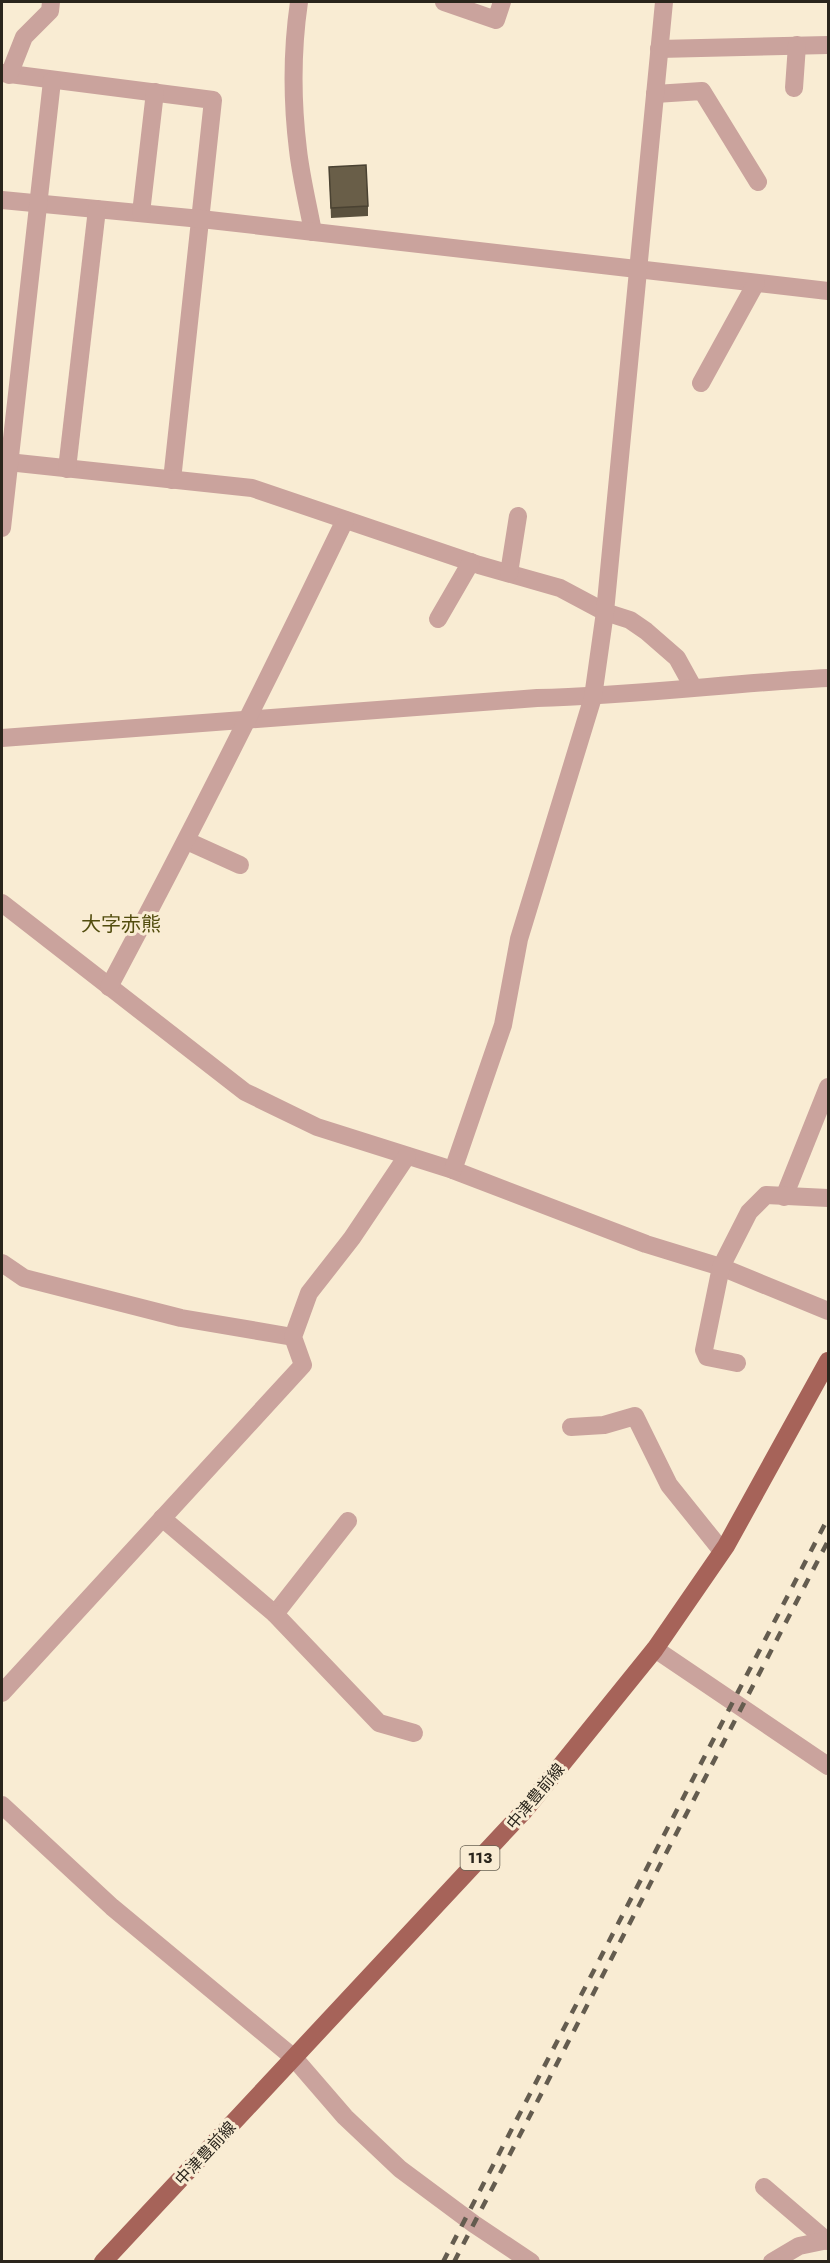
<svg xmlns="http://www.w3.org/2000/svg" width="830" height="2263" font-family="Jost,'Noto Sans JP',sans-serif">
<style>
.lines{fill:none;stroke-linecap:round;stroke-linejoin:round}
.minor{stroke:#caa39d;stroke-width:18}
.primary{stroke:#a66359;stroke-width:18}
.rail{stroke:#645c4f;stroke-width:4.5;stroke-dasharray:10 10;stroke-linecap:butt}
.wall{fill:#5a513e}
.building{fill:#695e48;stroke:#4a4232;stroke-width:1.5}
.labels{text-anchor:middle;stroke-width:6;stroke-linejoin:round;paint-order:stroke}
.shield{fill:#f9ecd3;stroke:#686153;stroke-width:1.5}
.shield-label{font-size:15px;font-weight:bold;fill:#2a251c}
.street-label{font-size:16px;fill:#2a251c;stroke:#f9ecd3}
.quarter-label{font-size:20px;fill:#524d0e;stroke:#f9ecd3}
</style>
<rect width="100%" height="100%" fill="#f9ecd3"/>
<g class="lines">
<!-- minor -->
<g class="minor">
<path d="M 299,2 C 292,50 292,101 298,150 C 301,177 308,205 313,232"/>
<path d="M 444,2 L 496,20 L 502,2"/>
<path d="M 659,49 L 828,45"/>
<path d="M 2,73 L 213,100 L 172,480"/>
<path d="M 9,75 L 24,37 L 50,11 L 51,2"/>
<path d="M 794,88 L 797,45"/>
<path d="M 655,94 L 702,91 L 758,182"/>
<path d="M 2,200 L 201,219 L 828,291"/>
<path d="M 141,213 L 155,92"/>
<path d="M 701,383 L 756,283"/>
<path d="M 8,462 L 252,488 L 479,565 L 560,588 L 605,612 L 630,620 L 646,631 L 677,658 L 693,687"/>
<path d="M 67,469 L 97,209"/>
<path d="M 2,528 L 52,81"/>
<path d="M 509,573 L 518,516"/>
<path d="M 438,619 L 471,562"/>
<path d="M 2,738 L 537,698 C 634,696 731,683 828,678"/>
<path d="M 187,841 L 240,865"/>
<path d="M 2,903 L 245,1092 L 317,1127 L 453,1170 L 646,1244 L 721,1267 L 828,1311"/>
<path d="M 109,987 C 191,833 269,678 345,520"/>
<path d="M 453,1170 L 503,1025 L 519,939 L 593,697 L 605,612 L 664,2"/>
<path d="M 784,1197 L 828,1087"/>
<path d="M 2,1263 L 24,1278 L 181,1318 L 293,1337"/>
<path d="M 737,1363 L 707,1357 L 704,1350 L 721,1267 L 749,1212 L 766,1195 L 828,1198"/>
<path d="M 571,1427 L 604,1425 L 635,1416 L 669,1485 L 722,1551"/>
<path d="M 162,1518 L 275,1614 L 348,1521"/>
<path d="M 275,1614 L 379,1723 L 414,1733"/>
<path d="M 655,1649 L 828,1766"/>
<path d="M 2,1693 L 303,1365 L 293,1337 L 309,1293 L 352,1238 L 407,1156"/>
<path d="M 2,1805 L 112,1907 L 294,2058 L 345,2117 L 400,2169 L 474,2224 L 531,2262"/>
<path d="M 764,2187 L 827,2241"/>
<path d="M 772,2262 L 799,2246 L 828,2240"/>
</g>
<!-- primary -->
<path class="primary" d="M 103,2262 L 524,1811 L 655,1649 L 726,1546 L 828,1361"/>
<!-- rail -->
<g class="rail">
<path d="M 443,2262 L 828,1518"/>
<path d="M 454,2262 L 828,1541"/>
</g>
</g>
<!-- wall -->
<path class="wall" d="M 329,167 L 368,206 L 368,216 L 331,218 Z"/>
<!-- building -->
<path class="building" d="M 366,165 L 368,206 L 331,208 L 329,167 Z"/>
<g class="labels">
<!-- shield labels -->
<rect class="shield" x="460.5" y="1846" width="39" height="24" rx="4.5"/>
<g class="shield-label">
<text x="480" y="1863">113</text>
</g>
<!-- street labels -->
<g class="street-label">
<text transform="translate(535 1796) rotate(-50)" y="6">中津豊前線</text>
<text transform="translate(205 2153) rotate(-47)" y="6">中津豊前線</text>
</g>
<!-- quarter labels -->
<g class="quarter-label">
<text x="121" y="931">大字赤熊</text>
</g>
</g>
<!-- border -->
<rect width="830" height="2263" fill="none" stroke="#2a251c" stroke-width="6"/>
</svg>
